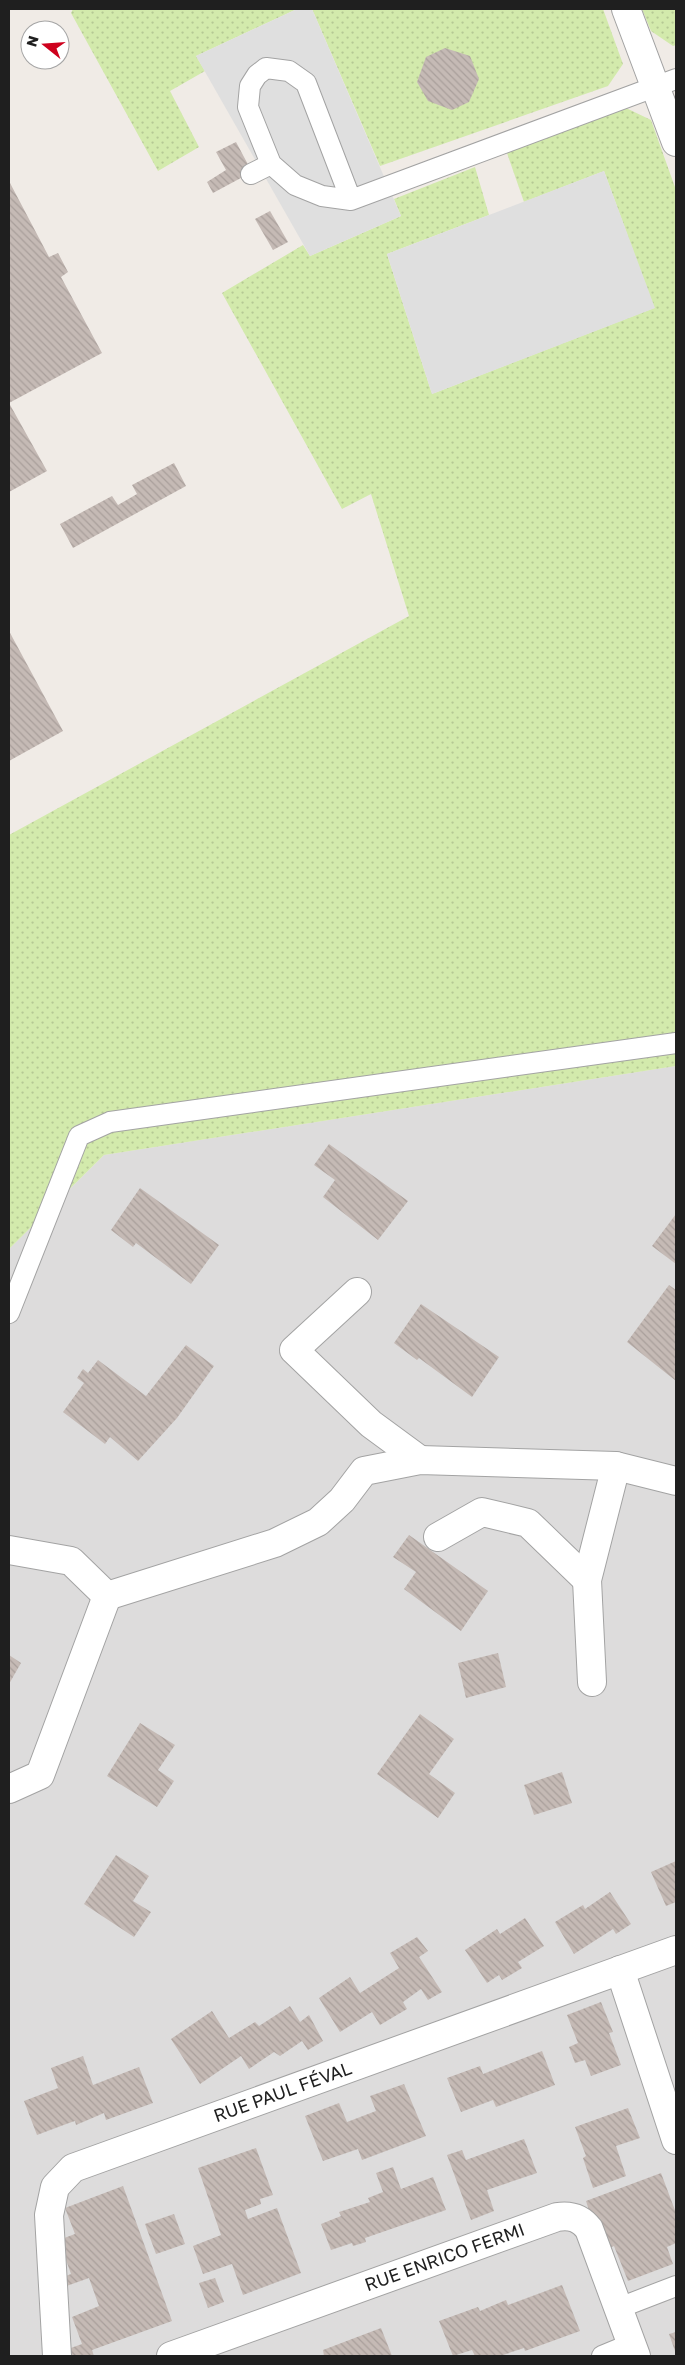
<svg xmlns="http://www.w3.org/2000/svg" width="685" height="2365" font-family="'Golos Text',sans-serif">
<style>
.residential{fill:#dddcdc}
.grass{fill:url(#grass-dots)}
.parking{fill:#dfdfdf}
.building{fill:url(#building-back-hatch)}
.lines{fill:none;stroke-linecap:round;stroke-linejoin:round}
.lane-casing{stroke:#a3a3a3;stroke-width:22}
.street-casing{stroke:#a3a3a3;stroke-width:30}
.lane{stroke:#fff;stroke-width:20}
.street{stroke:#fff;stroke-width:28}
.labels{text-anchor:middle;stroke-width:5;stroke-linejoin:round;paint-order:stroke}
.street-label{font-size:18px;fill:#1f1f1f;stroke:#fff}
</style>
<defs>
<pattern id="grass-dots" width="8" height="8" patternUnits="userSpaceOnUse" patternTransform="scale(1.25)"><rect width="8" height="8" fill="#d3eaac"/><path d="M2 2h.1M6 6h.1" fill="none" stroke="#b5c894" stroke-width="1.8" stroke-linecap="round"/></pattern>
<pattern id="building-back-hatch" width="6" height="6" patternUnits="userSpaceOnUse" patternTransform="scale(1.25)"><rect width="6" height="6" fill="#c5bab5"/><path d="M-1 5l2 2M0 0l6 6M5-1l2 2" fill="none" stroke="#a99f9b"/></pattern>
</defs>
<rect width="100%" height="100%" fill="#f0ebe6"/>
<!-- residential -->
<path class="residential" d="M 676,1066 L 676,2356 L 9,2356 L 9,1249 L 104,1155 Z"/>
<!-- grass -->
<g class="grass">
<path d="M 73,9 L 297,9 L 196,56 L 205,71 L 170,91 L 199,147 L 158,171 L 71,13 Z"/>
<path d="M 312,9 L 603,9 L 623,64 L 608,86 L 380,166 Z"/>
<path d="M 642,9 L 676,9 L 676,45 L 673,46 L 651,31 Z"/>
<path d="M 626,108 L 651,120 L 676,190 L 676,1066 L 104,1155 L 9,1249 L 9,835 L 409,616 L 371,494 L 342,509 L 222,293 L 303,245 L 310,256 L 401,216 L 394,199 L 475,167 L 489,215 L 387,254 L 432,394 L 654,308 L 604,171 L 524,202 L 507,153 Z"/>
</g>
<!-- parking -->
<g class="parking">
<path d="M 297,9 L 312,9 L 401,216 L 310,256 L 196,56 Z"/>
<path d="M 604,171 L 655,308 L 432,394 L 387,254 Z"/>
</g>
<!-- building -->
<g class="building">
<path d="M 445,48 L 470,56 L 479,79 L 469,102 L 452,110 L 428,101 L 417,82 L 426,57 Z"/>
<path d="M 236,142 L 252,172 L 213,193 L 207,182 L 226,170 L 216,152 Z"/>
<path d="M 10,183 L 49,257 L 58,253 L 68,272 L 61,277 L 102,353 L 9,403 L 47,471 L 9,492 L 9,184 Z"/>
<path d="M 270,211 L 288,242 L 273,250 L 255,219 Z"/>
<path d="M 174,463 L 186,486 L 73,548 L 60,524 L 112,496 L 118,505 L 137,494 L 132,485 Z"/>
<path d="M 9,631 L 63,731 L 9,761 Z"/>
<path d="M 329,1144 L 408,1201 L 378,1240 L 323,1197 L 335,1180 L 314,1165 Z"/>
<path d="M 140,1188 L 219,1245 L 191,1284 L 136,1243 L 133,1247 L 111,1230 Z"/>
<path d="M 676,1214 L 676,1264 L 652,1246 Z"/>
<path d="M 669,1285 L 676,1290 L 676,1381 L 627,1342 Z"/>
<path d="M 421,1304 L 499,1357 L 472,1397 L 419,1358 L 417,1360 L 394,1343 Z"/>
<path d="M 186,1345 L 214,1366 L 177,1418 L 138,1461 L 110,1437 L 105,1444 L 63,1412 L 84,1383 L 77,1378 L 83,1369 L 88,1373 L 98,1360 L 146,1396 Z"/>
<path d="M 409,1535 L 488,1591 L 461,1631 L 404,1589 L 416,1572 L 393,1557 Z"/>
<path d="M 498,1653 L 506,1687 L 466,1698 L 458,1663 Z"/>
<path d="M 9,1655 L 21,1663 L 9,1684 Z"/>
<path d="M 420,1714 L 454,1739 L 429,1774 L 455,1793 L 438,1818 L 377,1774 Z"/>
<path d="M 140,1723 L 175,1745 L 158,1770 L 174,1781 L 157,1807 L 107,1776 Z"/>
<path d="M 562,1772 L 572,1803 L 534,1815 L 524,1785 Z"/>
<path d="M 116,1855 L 149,1876 L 133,1901 L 151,1912 L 134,1937 L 84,1904 Z"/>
<path d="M 676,1861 L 676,1902 L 666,1906 L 651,1872 Z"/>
<path d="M 610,1892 L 631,1924 L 616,1934 L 613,1929 L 574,1954 L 555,1922 L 583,1905 L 585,1909 Z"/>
<path d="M 525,1918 L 544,1946 L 518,1962 L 522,1968 L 502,1980 L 499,1975 L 487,1983 L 465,1950 L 497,1929 L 500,1934 Z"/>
<path d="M 417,1937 L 428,1951 L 419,1957 L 442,1992 L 428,2000 L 421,1989 L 403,2002 L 407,2009 L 380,2025 L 372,2012 L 340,2032 L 319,1998 L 350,1977 L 360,1993 L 399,1968 L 390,1953 Z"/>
<path d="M 601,2002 L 613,2032 L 609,2033 L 621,2065 L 591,2076 L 585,2060 L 575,2063 L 569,2047 L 578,2043 L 567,2015 Z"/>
<path d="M 290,2006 L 300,2022 L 309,2015 L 323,2041 L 308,2050 L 302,2041 L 280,2056 L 274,2052 L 249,2069 L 241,2056 L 200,2084 L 171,2039 L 212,2011 L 229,2038 L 255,2022 L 259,2026 Z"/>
<path d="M 542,2051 L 555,2085 L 496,2107 L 493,2100 L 461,2112 L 447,2078 L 480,2066 L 483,2074 Z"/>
<path d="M 83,2056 L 93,2085 L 139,2067 L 153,2103 L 106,2120 L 104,2113 L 76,2125 L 75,2121 L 69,2123 L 37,2135 L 24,2101 L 58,2088 L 51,2068 Z"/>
<path d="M 404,2084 L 426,2136 L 362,2160 L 358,2149 L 323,2161 L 305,2116 L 339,2103 L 347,2122 L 376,2111 L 370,2096 Z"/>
<path d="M 628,2108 L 640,2138 L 616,2146 L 626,2176 L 593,2188 L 583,2158 L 586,2156 L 575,2127 Z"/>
<path d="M 524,2139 L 537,2173 L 487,2190 L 494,2211 L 471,2220 L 447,2155 L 462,2150 L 466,2160 Z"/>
<path d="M 256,2148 L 273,2195 L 260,2199 L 261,2204 L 245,2210 L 248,2219 L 277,2208 L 301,2273 L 243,2295 L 232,2264 L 203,2274 L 193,2246 L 221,2235 L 198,2168 Z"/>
<path d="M 393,2167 L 401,2189 L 433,2177 L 446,2210 L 365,2238 L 366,2242 L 353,2246 L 352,2243 L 331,2250 L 321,2224 L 341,2216 L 339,2212 L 370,2202 L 368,2198 L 383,2192 L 376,2173 Z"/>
<path d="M 661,2173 L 676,2213 L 676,2243 L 667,2247 L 673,2264 L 628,2281 L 614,2246 L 602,2251 L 586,2201 Z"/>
<path d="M 123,2186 L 172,2321 L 92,2350 L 94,2356 L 71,2356 L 68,2349 L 82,2344 L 72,2317 L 99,2306 L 89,2278 L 61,2288 L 58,2279 L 71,2274 L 59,2240 L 75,2234 L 65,2208 Z"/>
<path d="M 174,2214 L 185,2244 L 156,2254 L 145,2224 Z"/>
<path d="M 215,2278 L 224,2302 L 208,2308 L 199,2283 Z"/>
<path d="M 562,2285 L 580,2331 L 525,2351 L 524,2348 L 500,2356 L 475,2356 L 472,2350 L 453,2356 L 439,2321 L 478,2307 L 480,2311 L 506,2300 L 508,2305 Z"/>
<path d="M 381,2328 L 392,2356 L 324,2356 L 323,2350 Z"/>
<path d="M 676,2332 L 676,2354 L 669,2334 Z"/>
</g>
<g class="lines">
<!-- lane casing -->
<g class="lane-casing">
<g id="lane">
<path d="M 251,174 L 271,164"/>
<path d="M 351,200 L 306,83 L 289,71 L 266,68 L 257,75 L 250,86 L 248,107 L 271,164 L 295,185 L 322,196 L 351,200 L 676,79"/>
<path d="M 9,1313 L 79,1136 L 110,1122 L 676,1043"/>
<path d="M 619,2308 L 676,2286"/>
<path d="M 602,2356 L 631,2344"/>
</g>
</g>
<!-- street casing -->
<g class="street-casing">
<g id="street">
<path d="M 626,9 L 676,142"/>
<path d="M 357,1292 L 294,1350 L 371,1424 L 420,1460"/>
<path d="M 438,1537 L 482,1512 L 528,1523 L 587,1580"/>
<path d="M 9,1550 L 71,1561 L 107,1596"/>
<path d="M 107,1596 L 275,1543 L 318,1522 L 342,1500 L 364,1471 L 420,1460 L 616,1466 L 676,1481"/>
<path d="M 592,1682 L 587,1580 L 616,1466"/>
<path d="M 9,1789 L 40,1775 L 107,1596"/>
<path d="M 620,1970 L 676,2140"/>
<path id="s1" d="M 57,2356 L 49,2215 L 55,2187 L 73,2168 L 676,1950"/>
<path id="s2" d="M 171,2356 L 557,2217 C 570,2215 580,2217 589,2229 L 636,2356"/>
</g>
</g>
<!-- lane -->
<use href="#lane" class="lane"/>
<!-- street -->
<use href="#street" class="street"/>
</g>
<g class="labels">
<!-- street labels -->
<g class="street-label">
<text dy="6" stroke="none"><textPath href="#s1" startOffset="419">RUE PAUL FÉVAL</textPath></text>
<text dy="6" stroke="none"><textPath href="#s2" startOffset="291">RUE ENRICO FERMI</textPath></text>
</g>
</g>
<!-- border -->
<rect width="685" height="2365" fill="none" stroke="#1f1f1f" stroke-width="20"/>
<!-- north arrow -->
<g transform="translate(45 45) rotate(287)"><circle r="24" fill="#ffffff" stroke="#a5a5a5"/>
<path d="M0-4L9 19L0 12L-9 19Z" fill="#ce011d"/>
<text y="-8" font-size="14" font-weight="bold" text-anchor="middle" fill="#1f1f1f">N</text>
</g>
</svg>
